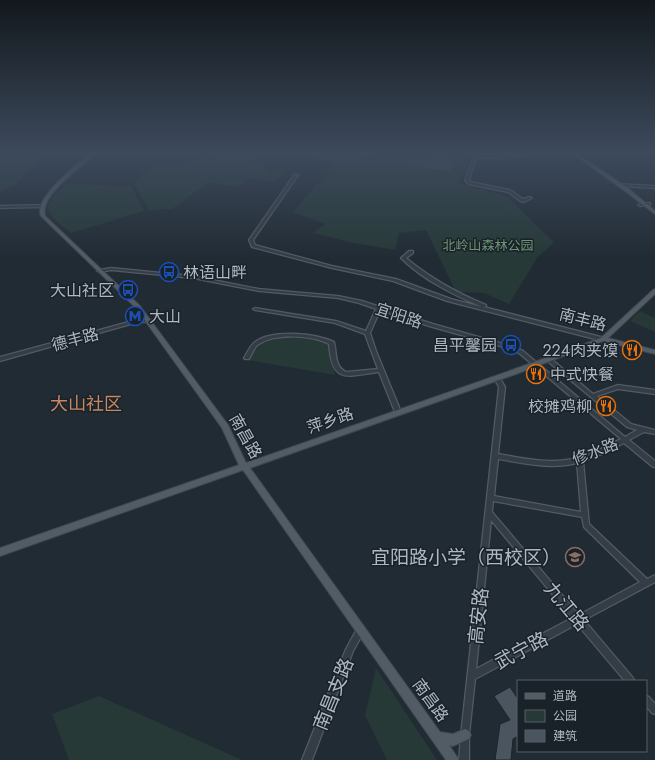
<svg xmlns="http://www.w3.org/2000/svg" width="655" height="760" font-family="Jost,'Noto Sans SC',sans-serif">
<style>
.green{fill:#263937}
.water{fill:#36485a}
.building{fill:#4a5560;stroke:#1c242b}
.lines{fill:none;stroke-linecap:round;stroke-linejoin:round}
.minor-casing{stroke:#525a63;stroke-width:2.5}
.major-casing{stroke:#3e464e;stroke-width:2}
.minor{fill:#343d45;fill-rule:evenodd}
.major{fill:#525c65;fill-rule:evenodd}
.labels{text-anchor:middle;stroke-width:3;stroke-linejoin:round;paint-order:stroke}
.far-park-label{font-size:13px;fill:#709575;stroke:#1a2229}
.poi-label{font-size:16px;fill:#afb7c2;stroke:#1a2229;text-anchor:end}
.street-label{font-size:16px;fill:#afb7c2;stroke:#1a2229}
.quarter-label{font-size:18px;fill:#c88763;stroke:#1a2229}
.near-poi-label{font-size:19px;fill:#afb7c2;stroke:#1a2229;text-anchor:end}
.near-street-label{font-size:19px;fill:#afb7c2;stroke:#1a2229}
</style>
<rect width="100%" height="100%" fill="#212b34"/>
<!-- green -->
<g class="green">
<path d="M 0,152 L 54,152 L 27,172 L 17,184 L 0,192 Z"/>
<path d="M 203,152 L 502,152 L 473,154 L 458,183 L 506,196 L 554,242 L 537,258 L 509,304 L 484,293 L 456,292 L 426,230 L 399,233 L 395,250 L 354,243 L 313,233 L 325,224 L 293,212 L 336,162 L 289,158 L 260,160 L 268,171 L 286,171 L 273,182 L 252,178 L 236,187 L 209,182 L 172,209 L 149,210 L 134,183 L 143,173 L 161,164 L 181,164 L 206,154 Z"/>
<path d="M 66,184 L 131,186 L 144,211 L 71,233 L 56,221 L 47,209 L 52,197 Z"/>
<path d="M 640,311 L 655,318 L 655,332 L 630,321 Z"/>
<path d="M 280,338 C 297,338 315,336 330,344 L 335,375 L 247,360 L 261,344 Z"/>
<path d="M 376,668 L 437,760 L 387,760 L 365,715 Z"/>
<path d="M 99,696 L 240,759 L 240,760 L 69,760 L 52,714 Z"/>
</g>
<!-- water -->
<path class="water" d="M 403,158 L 411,160 L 450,158 L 454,166 L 449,171 L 414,166 L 402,161 Z"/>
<!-- building -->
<path class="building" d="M 510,687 L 518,699 L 518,736 L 513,739 L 511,760 L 495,760 L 500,724 L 510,720 L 494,696 Z"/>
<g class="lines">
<!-- minor casing -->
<g class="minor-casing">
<g id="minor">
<path d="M 206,152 C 216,152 225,156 235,156 C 245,155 255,152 265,152 C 249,159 222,160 206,152 Z"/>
<path d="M 303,152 C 317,152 331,155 344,156 C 355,156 365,152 376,152 L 346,158 L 305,153 Z"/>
<path d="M 538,152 L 547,152 L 545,153 L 516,157 L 476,158 L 469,180 L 470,182 L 510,190 L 523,199 L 530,197 L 532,198 L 524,202 L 522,202 L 508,192 L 468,184 L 465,180 L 474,156 L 478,155 L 516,155 Z"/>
<path d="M 295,174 L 298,175 L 253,240 L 255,245 L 332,266 L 396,279 L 451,299 L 482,307 C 454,295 423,280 401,258 L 409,251 L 413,251 L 413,253 L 406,258 C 430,278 457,293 486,305 L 486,306 L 484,307 L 605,338 L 606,339 L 603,341 L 447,301 L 393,281 L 332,268 L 252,247 L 249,240 Z"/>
<path d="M 619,184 L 655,186 L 655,188 L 620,186 L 619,186 Z"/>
<path d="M 649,203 L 650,203 L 650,205 L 640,206 L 638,205 L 640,204 Z"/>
<path d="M 42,205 L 43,205 L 43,207 L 0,208 L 0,206 Z"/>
<path d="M 111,268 L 193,276 L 259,289 L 338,296 L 362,301 L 433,324 L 511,346 L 523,351 L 625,437 L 637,430 L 627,427 L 545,359 L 546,358 L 550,358 L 593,394 L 618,385 L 655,390 L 655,394 L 618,389 L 597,396 L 631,424 L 655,430 L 655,434 L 644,432 L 629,440 L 655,461 L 655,467 L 653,467 L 624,443 L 607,452 L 583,461 L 589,524 L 647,579 L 655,575 L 655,582 L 584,620 L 633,678 L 634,681 L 625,681 L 577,624 L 475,679 L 469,735 L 469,760 L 459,760 L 461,735 L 499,387 L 494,378 L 495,377 L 499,377 L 505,387 L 498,454 C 522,458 547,464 572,459 C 589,456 605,447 621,439 L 519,353 L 507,348 L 429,326 L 380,310 L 370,333 L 376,351 L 401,412 L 398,414 L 395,412 L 379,372 C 347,376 332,385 329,344 C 312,335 276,333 259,344 C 254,347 252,354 249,359 L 245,359 L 244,358 C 247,353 250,346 255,342 C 272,329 315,333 334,342 C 337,353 334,366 346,372 L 378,369 L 365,334 L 335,323 L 255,310 L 253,309 L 255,308 L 336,321 L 366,331 L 376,309 L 359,303 L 338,298 L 259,291 L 193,278 L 111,270 L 99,272 L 97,271 L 99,270 ZM 498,459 C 524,463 551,470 577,463 L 581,512 L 494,496 ZM 493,501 L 582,517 L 584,527 L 640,582 L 579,615 L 492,512 ZM 491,520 L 572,618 L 476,669 Z"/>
<path d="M 136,320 L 150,320 L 152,321 L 150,322 L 138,322 L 0,361 L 0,357 Z"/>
<path d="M 361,626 L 364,627 L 365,630 L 353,651 L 312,760 L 302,760 L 346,649 L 358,627 Z"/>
<path d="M 646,696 L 649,697 L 655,704 L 655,714 L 652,713 L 646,706 Z"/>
</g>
</g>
<!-- major casing -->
<g class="major-casing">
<g id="major">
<path d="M 92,152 L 97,152 C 84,165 46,191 45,209 C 44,211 45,214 45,216 L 140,306 L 228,425 L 246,463 L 512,370 L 601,338 L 653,290 L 655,289 L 655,294 L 608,338 L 655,350 L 655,354 L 603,341 L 516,374 L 250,468 L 440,732 L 453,734 L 465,729 L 469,731 L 471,735 L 469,739 L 453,746 L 449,745 L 459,760 L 446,760 L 243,470 L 0,556 L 0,548 L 239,465 L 222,428 L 136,308 L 41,216 C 40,214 40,212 40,210 C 41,192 79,163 92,152 Z"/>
<path d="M 570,152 L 575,152 L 629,189 L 655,211 L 655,214 L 625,191 Z"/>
</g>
</g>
<!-- minor -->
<use href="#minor" class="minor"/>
<!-- major -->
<use href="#major" class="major"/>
</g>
<!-- sky -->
<linearGradient id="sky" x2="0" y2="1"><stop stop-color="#12181d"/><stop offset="0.59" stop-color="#3d4a5c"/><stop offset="1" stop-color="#3d4a5c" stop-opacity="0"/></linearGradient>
<rect width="655" height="258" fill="url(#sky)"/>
<!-- icons -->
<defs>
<g id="bus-ring" transform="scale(1)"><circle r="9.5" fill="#1a2229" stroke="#1a4fb4" stroke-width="1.5"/><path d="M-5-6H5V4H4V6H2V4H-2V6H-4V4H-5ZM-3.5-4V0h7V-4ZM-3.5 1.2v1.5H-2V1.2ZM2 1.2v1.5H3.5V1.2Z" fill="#1a4fb4"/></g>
<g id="metro-ring" transform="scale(1)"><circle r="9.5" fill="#1a2229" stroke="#1a4fb4" stroke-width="1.5"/><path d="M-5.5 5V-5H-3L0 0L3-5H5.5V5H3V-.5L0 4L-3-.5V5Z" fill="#1a4fb4"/></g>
<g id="restaurant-ring" transform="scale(1)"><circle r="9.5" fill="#1a2229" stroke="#e8710a" stroke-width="1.5"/><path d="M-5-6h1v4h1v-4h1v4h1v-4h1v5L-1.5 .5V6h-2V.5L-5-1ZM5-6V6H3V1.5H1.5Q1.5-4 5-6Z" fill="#e8710a"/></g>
<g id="school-ring" transform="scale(1)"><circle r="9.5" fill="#1a2229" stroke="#8d6e63" stroke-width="1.5"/><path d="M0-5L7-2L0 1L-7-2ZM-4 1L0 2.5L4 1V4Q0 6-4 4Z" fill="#8d6e63"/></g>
</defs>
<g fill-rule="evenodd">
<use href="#bus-ring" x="169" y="272"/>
<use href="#bus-ring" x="128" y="290"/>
<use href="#metro-ring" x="135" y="316"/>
<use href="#bus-ring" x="511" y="345"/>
<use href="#restaurant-ring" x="632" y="350"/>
<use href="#restaurant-ring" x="536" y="374"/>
<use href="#restaurant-ring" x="606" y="406"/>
<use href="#school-ring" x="575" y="557"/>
</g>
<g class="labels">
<!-- far-park labels -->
<g class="far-park-label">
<text x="488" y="250">北岭山森林公园</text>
</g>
<!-- poi labels -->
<g class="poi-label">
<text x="183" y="278" text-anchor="start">林语山畔</text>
<text x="114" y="296">大山社区</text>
<text x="149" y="322" text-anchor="start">大山</text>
<text x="497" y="351">昌平馨园</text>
<text x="618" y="356">224肉夹馍</text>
<text x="550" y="380" text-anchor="start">中式快餐</text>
<text x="592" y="412">校摊鸡柳</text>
</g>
<!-- street labels -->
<g class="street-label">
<text transform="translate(399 315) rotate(18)" y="6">宜阳路</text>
<text transform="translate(583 319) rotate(14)" y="6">南丰路</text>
<text transform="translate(75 339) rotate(-15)" y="6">德丰路</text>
<text transform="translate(330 420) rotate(-19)" y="6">萍乡路</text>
<text transform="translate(246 436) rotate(61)" y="6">南昌路</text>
<text transform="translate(595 451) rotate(-21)" y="6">修水路</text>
<text transform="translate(431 700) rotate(54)" y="6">南昌路</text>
</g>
<!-- quarter labels -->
<g class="quarter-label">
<text x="86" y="410">大山社区</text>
</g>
<!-- near-poi labels -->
<g class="near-poi-label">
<text x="561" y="564">宜阳路小学（西校区）</text>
</g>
<!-- near-street labels -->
<g class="near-street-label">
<text transform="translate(567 606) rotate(50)" y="7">九江路</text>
<text transform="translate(478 616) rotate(-84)" y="7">高安路</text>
<text transform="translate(521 650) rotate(-28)" y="7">武宁路</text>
<text transform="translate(333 694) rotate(-68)" y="7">南昌支路</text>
</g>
</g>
<!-- legend -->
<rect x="517" y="680" width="130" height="72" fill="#1a2229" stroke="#565e66"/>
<rect x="525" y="693" width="20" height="6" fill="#525c65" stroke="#565e66"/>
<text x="553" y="700" font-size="12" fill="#afb7c2">道路</text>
<rect x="525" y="710" width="20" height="12" fill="#263937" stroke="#565e66"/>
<text x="553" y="720" font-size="12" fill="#afb7c2">公园</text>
<rect x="525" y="730" width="20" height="12" fill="#4a5560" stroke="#565e66"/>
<text x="553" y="740" font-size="12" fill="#afb7c2">建筑</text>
</svg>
